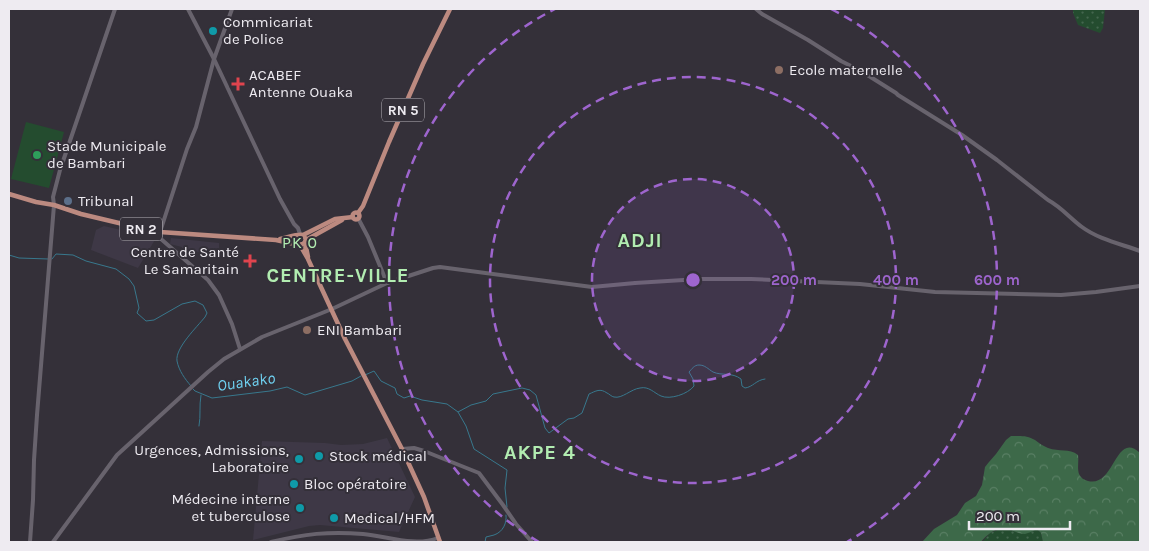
<svg xmlns="http://www.w3.org/2000/svg" width="1149" height="551" font-family="Karla,sans-serif">
<style>
.built{fill:#3e3846}
.grass{fill:url(#grass-dots)}
.forest{fill:url(#forest-crowns)}
.green{fill:#244c2f}
.lines{fill:none;stroke-linecap:round;stroke-linejoin:round}
.stream{stroke:#38788d;stroke-width:1}
.minor{stroke:#68636d;stroke-width:4}
.major{stroke:#bc8a80;stroke-width:4.5}
.ring{fill:none;stroke:#9e65ce;stroke-width:2.5;stroke-dasharray:9 6}
.culture-dot{fill:#0f9aa8;stroke:#343039;stroke-width:2}
.education-dot{fill:#8d6e63;stroke:#343039;stroke-width:2}
.health-dot{fill:#e0444e;stroke:#343039;stroke-width:2}
.leisure-dot{fill:#2e9e5b;stroke:#343039;stroke-width:2}
.service-dot{fill:#5c6f8a;stroke:#343039;stroke-width:2}
.labels{text-anchor:middle;stroke-width:4;stroke-linejoin:round;paint-order:stroke}
.shield{fill:#343039;stroke:#b6b3ba;stroke-width:1}
.shield-label{font-size:14px;font-weight:bold;fill:#eeebf1}
.poi-label{font-size:15px;fill:#eeebf1;stroke:#343039;text-anchor:start}
.neighbourhood-label{font-size:16px;letter-spacing:1px;fill:#b2edb1;stroke:#343039}
.water-label{font-size:16px;font-style:italic;fill:#6fd1f1;stroke:#343039}
.district-label{font-size:20px;font-weight:bold;letter-spacing:1px;fill:#b2edb1;stroke:#343039}
.centre{fill:#9e65ce;stroke:#343039;stroke-width:2.5}
.ring-label{font-size:15px;text-anchor:middle;font-weight:bold;fill:#9e65ce;stroke:#343039;stroke-width:4;stroke-linejoin:round;paint-order:stroke}
</style>
<defs>
<pattern id="grass-dots" width="8" height="8" patternUnits="userSpaceOnUse" patternTransform="scale(1.25)"><rect width="8" height="8" fill="#244c2f"/><path d="M2 2h.1M6 6h.1" fill="none" stroke="#44664e" stroke-width="1.8" stroke-linecap="round"/></pattern>
<pattern id="forest-crowns" width="20" height="18" patternUnits="userSpaceOnUse" patternTransform="scale(1.25)"><rect width="20" height="18" fill="#3d6949"/><path d="M2 6a3 3 0 1 1 6 0M12 15a3 3 0 1 1 6 0" fill="none" stroke="#597f64"/></pattern>
</defs>
<rect width="100%" height="100%" fill="#343039"/>
<!-- built -->
<g class="built">
<path d="M 104,226 L 156,238 L 138,268 L 91,250 L 96,230 Z"/>
<path d="M 171,238 L 219,243 L 219,249 L 214,248 L 213,252 L 204,253 L 182,249 L 182,247 L 170,244 Z"/>
<path d="M 387,438 L 415,497 L 399,532 L 320,525 L 309,526 L 253,540 L 262,441 L 325,443 L 341,445 L 363,444 Z"/>
</g>
<!-- grass -->
<g class="grass">
<path d="M 1073,9 L 1105,9 L 1103,28 L 1100,33 L 1078,25 L 1073,13 Z"/>
<path d="M 1002,528 C 1020,530 1016,538 1037,529 L 1041,533 L 1043,542 L 982,542 L 990,533 Z"/>
</g>
<!-- forest -->
<path class="forest" d="M 1011,436 C 1020,436 1027,435 1035,440 C 1039,443 1043,446 1048,448 C 1059,452 1069,448 1078,455 C 1079,461 1077,468 1079,474 C 1081,478 1084,480 1088,481 C 1115,488 1115,430 1140,453 L 1140,542 L 1043,542 L 1041,533 L 1037,529 C 1033,531 1029,533 1025,534 C 1019,534 1014,531 1009,529 C 999,525 987,534 981,542 L 922,542 L 934,529 L 957,515 L 965,503 L 976,496 L 982,485 L 985,467 L 989,462 L 996,454 L 1006,440 Z"/>
<!-- green -->
<path class="green" d="M 26,122 L 64,132 L 49,188 L 11,179 Z"/>
<g class="lines">
<!-- stream -->
<g class="stream">
<path d="M 9,255 L 19,258 L 48,259"/>
<path d="M 52,259 L 56,254 L 73,255 L 86,261 L 116,269 L 129,279 L 134,286 L 139,308 L 137,313 L 146,321 L 154,320 L 182,304 L 195,301 L 203,305 L 207,313 L 205,317 C 197,327 175,348 177,361 C 179,371 185,379 191,386"/>
<path d="M 365,375 L 374,371 L 381,381 L 395,388 L 397,394 L 404,398 L 410,396 L 422,400 L 447,404 L 458,412 L 471,405 L 486,401 L 493,394 L 522,388 L 530,390 L 536,395 L 545,428 L 549,433 L 568,419 L 574,418 L 582,413 L 589,394 C 596,391 600,388 607,393 C 608,393 612,397 614,397 C 622,399 631,389 640,388 C 649,386 654,393 661,396 C 670,400 688,394 694,386 L 693,379 L 689,372 C 692,369 694,365 699,365 C 705,365 708,369 713,372 C 722,376 732,372 741,379 L 742,386 L 745,388 C 753,387 756,380 765,379"/>
<path d="M 193,389 L 195,391 L 212,398 L 270,391 L 287,387 L 305,395 L 352,381 L 361,376"/>
<path d="M 458,412 L 466,426 L 474,449 L 507,470 L 505,488 L 507,507"/>
<path d="M 199,426 C 201,416 199,406 201,395"/>
<path d="M 485,542 L 486,537 C 489,536 491,536 494,535 C 503,532 507,523 506,515"/>
</g>
<!-- minor -->
<g class="minor">
<path d="M 188,9 L 214,59 L 280,199 L 294,224 L 298,228 L 300,234"/>
<path d="M 232,9 L 214,59 L 196,127 L 187,149 L 160,232 L 161,239 L 208,280 L 219,295 L 232,324 L 240,349"/>
<path d="M 756,9 L 762,14 L 808,40 L 841,61 L 861,71 L 896,93 L 898,95 L 962,135 L 997,160 L 1048,200 C 1061,207 1070,218 1082,227 C 1098,239 1121,244 1140,251"/>
<path d="M 358,218 L 368,237 L 387,283"/>
<path d="M 402,449 L 414,448 L 424,451 L 479,473 L 503,505 L 516,524 L 532,542"/>
<path d="M 30,542 L 33,500 L 34,460 L 37,415 L 54,205 L 53,197 L 60,170 L 115,9"/>
<path d="M 53,542 L 117,455 L 208,372 L 224,359 L 262,337 L 332,309 L 387,283 L 433,268 L 440,267 L 592,287 L 635,283 L 700,279 L 751,279 L 860,284 L 935,292 L 1061,295 L 1096,292 L 1140,286"/>
<path d="M 271,542 C 304,534 329,531 363,534 C 387,536 414,547 438,538"/>
</g>
<!-- major -->
<g class="major">
<path d="M 9,194 L 36,202 L 54,205 L 81,214 L 144,229 L 160,232 L 276,240 L 299,245 L 303,244 L 305,242"/>
<circle cx="356" cy="216" r="3.5"/>
<path d="M 358,213 L 363,206 L 389,142 L 423,64 L 450,9"/>
<path d="M 303,235 L 335,219 L 353,217"/>
<path d="M 280,239 C 287,238 298,233 303,235 L 306,239 L 305,242 L 308,257"/>
<path d="M 306,240 L 342,220"/>
<path d="M 300,245 L 308,259 L 345,339 L 402,449 L 424,497 L 440,542"/>
</g>
</g>
<!-- distance rings -->
<circle cx="693" cy="280" r="101" fill="#9e65ce" fill-opacity=".12"/>
<g class="ring">
<circle cx="693" cy="280" r="101"/>
<circle cx="693" cy="280" r="203"/>
<path d="M539 542A304 304 0 0 1 555 9M831 9A304 304 0 0 1 847 542"/>
</g>
<!-- markers -->
<g class="culture-dot">
<circle cx="213" cy="31" r="5"/>
<circle cx="319" cy="456" r="5"/>
<circle cx="299" cy="459" r="5"/>
<circle cx="294" cy="484" r="5"/>
<circle cx="300" cy="508" r="5"/>
<circle cx="334" cy="518" r="5"/>
</g>
<g class="education-dot">
<circle cx="779" cy="70" r="5"/>
<circle cx="307" cy="330" r="5"/>
</g>
<g class="health-dot">
<path d="M235.5 76.5h5v5h5v5h-5v5h-5v-5h-5v-5h5z"/>
<path d="M247.5 253.5h5v5h5v5h-5v5h-5v-5h-5v-5h5z"/>
</g>
<circle class="leisure-dot" cx="37" cy="155" r="5"/>
<circle class="service-dot" cx="68" cy="201" r="5"/>
<g class="labels">
<!-- shield labels -->
<g class="shield">
<rect x="382" y="98.5" width="42" height="23" rx="4"/>
<rect x="120" y="217.5" width="42" height="23" rx="4"/>
</g>
<g class="shield-label">
<text x="403" y="115">RN 5</text>
<text x="141" y="234">RN 2</text>
</g>
<!-- poi labels -->
<g class="poi-label">
<text x="223" y="27">Commicariat<tspan x="223" dy="17">de Police</tspan></text>
<text x="789" y="75">Ecole maternelle</text>
<text x="249" y="80">ACABEF<tspan x="249" dy="17">Antenne Ouaka</tspan></text>
<text x="47" y="151">Stade Municipale<tspan x="47" dy="17">de Bambari</tspan></text>
<text x="78" y="206">Tribunal</text>
<text x="239" y="257" text-anchor="end">Centre de Santé<tspan x="239" dy="17">Le Samaritain</tspan></text>
<text x="317" y="335">ENI Bambari</text>
<text x="289" y="455" text-anchor="end">Urgences, Admissions,<tspan x="289" dy="17">Laboratoire</tspan></text>
<text x="329" y="461">Stock médical</text>
<text x="304" y="489">Bloc opératoire</text>
<text x="290" y="504" text-anchor="end">Médecine interne<tspan x="290" dy="17">et tuberculose</tspan></text>
<text x="344" y="523">Medical/HFM</text>
</g>
<!-- neighbourhood labels -->
<g class="neighbourhood-label">
<text x="300" y="248">PK 0</text>
</g>
<!-- water labels -->
<g class="water-label">
<text transform="translate(246 381) rotate(-8)" y="6">Ouakako</text>
</g>
<!-- district labels -->
<g class="district-label">
<text x="640" y="247">ADJI</text>
<text x="338" y="282">CENTRE-VILLE</text>
<text x="540" y="459">AKPE 4</text>
</g>
</g>
<circle cx="693" cy="280" r="8" class="centre"/>
<g class="ring-label">
<text x="794" y="285">200 m</text>
<text x="896" y="285">400 m</text>
<text x="997" y="285">600 m</text>
</g>
<!-- border -->
<rect width="1149" height="551" fill="none" stroke="#eeebf1" stroke-width="20"/>
<!-- scale -->
<path d="M969 521v8h101v-8" fill="none" stroke="#eeebf1" stroke-width="2.5"/>
<text x="976" y="521" font-size="15" fill="#eeebf1" stroke="#343039" stroke-width="4" paint-order="stroke">200 m</text>
</svg>
